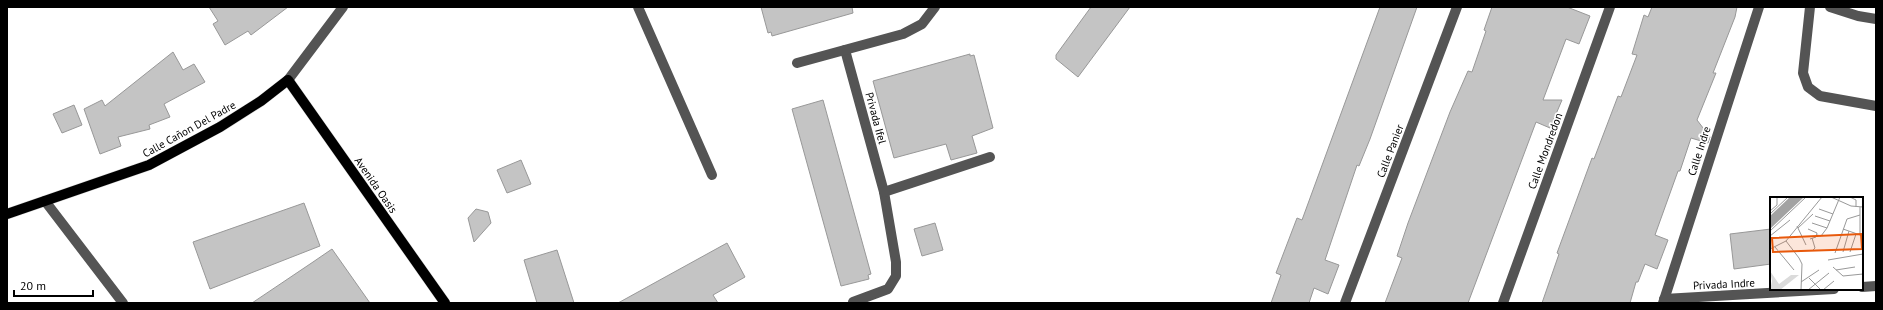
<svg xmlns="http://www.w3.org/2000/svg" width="1883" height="310" font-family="'PT Sans',sans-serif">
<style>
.building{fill:#c4c4c4;stroke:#989898}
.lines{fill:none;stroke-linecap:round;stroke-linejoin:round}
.major-casing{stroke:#dbdbdb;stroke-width:11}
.minor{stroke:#545454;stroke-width:10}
.major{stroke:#000;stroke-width:10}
.labels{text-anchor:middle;stroke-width:3.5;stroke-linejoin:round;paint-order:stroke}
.street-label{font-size:11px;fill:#000;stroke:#fff}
.inset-road{fill:none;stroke:#999;stroke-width:1}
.view{fill:#e8590c;fill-opacity:0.15;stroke:#e8590c;stroke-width:2}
.inset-edge{fill:none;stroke:#000;stroke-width:2}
</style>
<rect width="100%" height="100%" fill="#fff"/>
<!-- building -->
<g class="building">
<path d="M 209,7 L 288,7 L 251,35 L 248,31 L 225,45 L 213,24 L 218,21 Z"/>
<path d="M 761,7 L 852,7 L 853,13 L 772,36 L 771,32 L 768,33 Z"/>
<path d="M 1091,7 L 1130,7 L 1078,77 L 1056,59 L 1056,55 Z"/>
<path d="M 1380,7 L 1417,7 L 1370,139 L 1359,166 L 1357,165 L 1325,260 L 1339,265 L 1328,294 L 1314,288 L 1309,303 L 1271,303 L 1281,275 L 1276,273 L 1297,218 L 1302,220 Z"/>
<path d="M 1492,7 L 1567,7 L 1590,16 L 1579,44 L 1566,39 L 1543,100 L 1562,100 L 1550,128 L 1536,122 L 1468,303 L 1385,303 L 1402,258 L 1397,256 L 1408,223 L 1450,112 L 1468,71 L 1472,72 L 1486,31 L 1484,30 Z"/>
<path d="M 1652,7 L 1737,7 L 1735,17 L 1713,73 L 1716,73 L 1697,120 L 1710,137 L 1708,143 L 1691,138 L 1680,171 L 1678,171 L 1655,235 L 1668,240 L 1657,269 L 1645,264 L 1638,282 L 1636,282 L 1630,303 L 1542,303 L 1559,254 L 1557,253 L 1592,158 L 1594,159 L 1618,96 L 1621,97 L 1637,55 L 1632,54 L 1644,15 L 1648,17 Z"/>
<path d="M 173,52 L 183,70 L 194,64 L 205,82 L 164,104 L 170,117 L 149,125 L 150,129 L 118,137 L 121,146 L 100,154 L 84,109 L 102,100 L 105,106 Z"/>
<path d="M 970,54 L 970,56 L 974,55 L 993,128 L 972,136 L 977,153 L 951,160 L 946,144 L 894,158 L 873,81 Z"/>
<path d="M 823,100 L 871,274 L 868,275 L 869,279 L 841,286 L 792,109 Z"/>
<path d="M 74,105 L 82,125 L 62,133 L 53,114 Z"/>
<path d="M 521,160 L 531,184 L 507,193 L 497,170 Z"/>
<path d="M 304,203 L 320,246 L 210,289 L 193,242 Z"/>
<path d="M 476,209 L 488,212 L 491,223 L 474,242 L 468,218 Z"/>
<path d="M 935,223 L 943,250 L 922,256 L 914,229 Z"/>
<path d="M 1771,229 L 1771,264 L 1734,269 L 1730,234 Z"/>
<path d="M 727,243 L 745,277 L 713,295 L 718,303 L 618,303 Z"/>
<path d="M 332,249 L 370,303 L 252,303 L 313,262 Z"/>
<path d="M 557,250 L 574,303 L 537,303 L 524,260 Z"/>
</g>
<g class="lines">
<!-- major casing -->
<g class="major-casing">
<path id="major" d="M 7,214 L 149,165 L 220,127 L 261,101 L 288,80 L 445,303"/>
</g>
<!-- minor -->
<g class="minor">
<path d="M 638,7 L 712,175"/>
<path d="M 1810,7 L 1803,73 L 1808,87 L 1820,96 L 1876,106"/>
<path d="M 1830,7 L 1858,16 L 1876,19"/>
<path d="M 845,50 L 884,192 L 896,262 L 896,276 L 888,289 L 853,302"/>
<path d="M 797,63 L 903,34 L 922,24 L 935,7"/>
<path d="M 288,80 L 343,7"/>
<path d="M 884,192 L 990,157"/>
<path d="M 45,201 L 123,303"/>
<path d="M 1862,287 L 1876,286"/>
<path d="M 1664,299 L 1834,289"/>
<path d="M 1345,303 L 1457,7"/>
<path d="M 1503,303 L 1610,7"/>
<path d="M 1663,303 L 1759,7"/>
</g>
<!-- major -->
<use href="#major" class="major"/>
</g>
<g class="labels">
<!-- street labels -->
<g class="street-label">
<text transform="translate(876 118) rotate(75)" y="4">Privada Ifel</text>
<text transform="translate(189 129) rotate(-29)" y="4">Calle Cañon Del Padre</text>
<text transform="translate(1390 151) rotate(-69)" y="4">Calle Panier</text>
<text transform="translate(1545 151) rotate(-70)" y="4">Calle Mondredon</text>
<text transform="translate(1699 151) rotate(-72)" y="4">Calle Indre</text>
<text transform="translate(376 185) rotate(55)" y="4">Avenida Oasis</text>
<text transform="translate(1724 284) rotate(-3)" y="4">Privada Indre</text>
</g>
</g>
<!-- overview -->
<g transform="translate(1770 197)">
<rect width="93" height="93" fill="#fff"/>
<path d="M 0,74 L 9,87 L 21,78 L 29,78 L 10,93 L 0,93 L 2,84 Z" fill="#dbdbdb"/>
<path d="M 20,0 L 34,0 L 0,32 L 0,19 Z" fill="#a2a2a2"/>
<path class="inset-road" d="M 61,0 L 81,9 L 93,10M 80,0 L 86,3 L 86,10M 49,12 L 63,17M 0,14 L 7,8 L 7,0M 0,17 L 18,0M 45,19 L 60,24M 42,26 L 57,31M 27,29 L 36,48M 28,31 L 43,17M 38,32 L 47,36 L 46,40 L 40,42M 73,32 L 93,39M 0,34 L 36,0M 47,38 L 51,39 L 57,31 L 70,0M 90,38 L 90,10M 0,39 L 20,23M 42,41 L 45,51 L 43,53M 16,44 L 52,0M 5,50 L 24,73M 0,52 L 16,44 L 29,61 L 32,67 L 31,93M 73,55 L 79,34M 80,55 L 86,37M 65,56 L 77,22 L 90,18M 58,63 L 93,57M 63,70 L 73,79 L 93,77M 66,73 L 85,70M 39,81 L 51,93M 31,85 L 49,73M 38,93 L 59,76M 53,93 L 64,84"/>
<path class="view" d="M 91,37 L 92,52 L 3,55 L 2,41 Z"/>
<rect width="93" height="93" class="inset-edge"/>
</g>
<!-- border -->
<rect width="1883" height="310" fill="none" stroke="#000000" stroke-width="16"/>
<!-- scale -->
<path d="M14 290v6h79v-6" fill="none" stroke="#000000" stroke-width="2"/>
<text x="20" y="290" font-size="12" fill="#000000" stroke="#ffffff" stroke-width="3" paint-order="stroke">20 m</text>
</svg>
